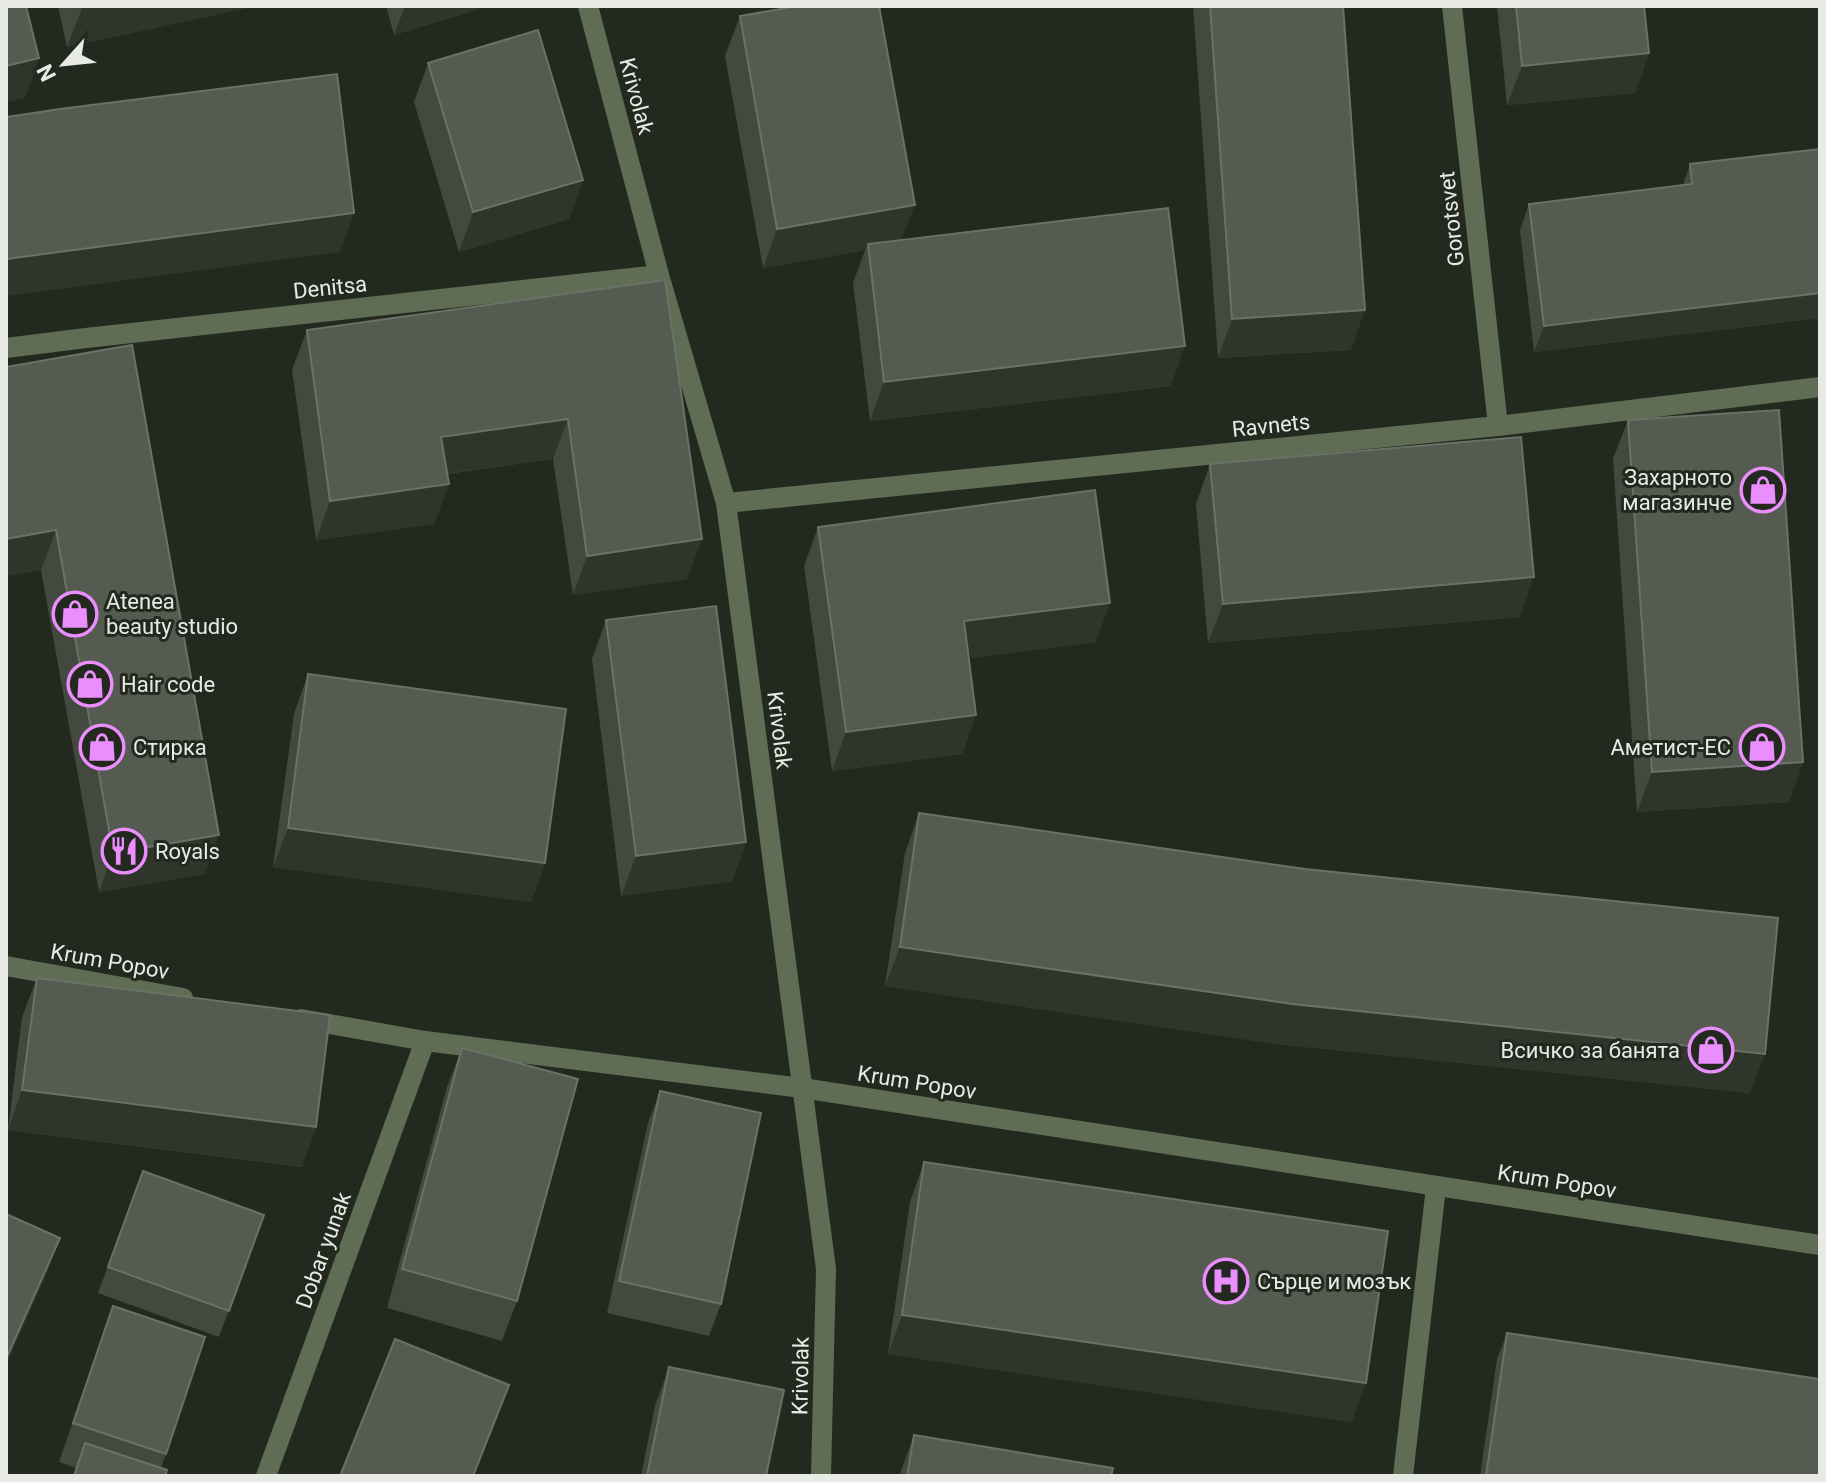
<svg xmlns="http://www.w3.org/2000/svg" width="1826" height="1482" font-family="Roboto,sans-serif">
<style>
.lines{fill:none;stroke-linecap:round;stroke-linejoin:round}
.minor{stroke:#5f6d55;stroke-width:20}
.wall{fill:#43493e}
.shaded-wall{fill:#2f352a}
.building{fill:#555b50;stroke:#6c7167;stroke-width:2}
.labels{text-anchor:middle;stroke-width:6;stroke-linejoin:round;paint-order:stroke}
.street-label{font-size:22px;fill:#e7ebe4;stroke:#24291f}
.poi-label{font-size:22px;fill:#e7ebe4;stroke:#24291f;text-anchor:start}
</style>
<rect width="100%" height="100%" fill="#24291f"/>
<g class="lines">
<!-- minor -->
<g class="minor">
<path d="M 588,6 L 659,275 L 726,503 L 826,1269 L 821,1476"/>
<path d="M 1452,6 L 1498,426"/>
<path d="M 6,348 L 86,338 L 659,275"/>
<path d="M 726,503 L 1498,426 L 1820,387"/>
<path d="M 6,966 L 183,998"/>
<path d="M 301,1019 L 425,1041 L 802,1088 L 1820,1245"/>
<path d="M 266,1476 L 425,1041"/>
<path d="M 1403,1476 L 1436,1187"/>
</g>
</g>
<!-- wall -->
<g class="wall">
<path d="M 58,6 L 255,6 L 67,47 Z"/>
<path d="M 386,6 L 489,6 L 394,35 Z"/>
<path d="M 1193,6 L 1343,6 L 1351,350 L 1218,358 Z"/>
<path d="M 1497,6 L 1644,6 L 1649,53 L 1635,93 L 1507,105 Z"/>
<path d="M 740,16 L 902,240 L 1171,386 L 870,421 L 853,283 L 865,250 L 763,268 L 725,56 Z"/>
<path d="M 428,63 L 583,180 L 569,219 L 459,252 L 414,102 Z"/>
<path d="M 1820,149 L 1820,318 L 1534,352 L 1520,230 L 1529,204 L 1683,185 L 1690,164 Z"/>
<path d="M 665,280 L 687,579 L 573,595 L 553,459 L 447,474 L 449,484 L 434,524 L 316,540 L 292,370 L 307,330 Z"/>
<path d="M 6,367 L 205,874 L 99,892 L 41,570 L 6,576 Z"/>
<path d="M 1628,420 L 1803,762 L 1789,802 L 1637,812 L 1613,459 Z"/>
<path d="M 1210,464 L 1520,617 L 1208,643 L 1196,504 Z"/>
<path d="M 818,527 L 1096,642 L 969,658 L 976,715 L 962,754 L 832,771 L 804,566 Z"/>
<path d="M 606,620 L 746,842 L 732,881 L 621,896 L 592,659 Z"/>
<path d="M 308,674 L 545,863 L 531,902 L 273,867 L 294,714 Z"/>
<path d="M 919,813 L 1750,1093 L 1277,1044 L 885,986 L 905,853 Z"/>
<path d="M 37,978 L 316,1127 L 302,1167 L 8,1130 L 22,1017 Z"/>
<path d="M 462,1048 L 517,1301 L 502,1341 L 387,1308 L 447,1087 Z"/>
<path d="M 660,1091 L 721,1304 L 709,1336 L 607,1313 L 648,1123 Z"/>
<path d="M 924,1162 L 1352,1422 L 888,1354 L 910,1202 Z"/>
<path d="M 143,1171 L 264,1215 L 219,1337 L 98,1293 Z"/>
<path d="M 113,1306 L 205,1337 L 161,1468 L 165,1476 L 73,1476 L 76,1468 L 59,1462 Z"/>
<path d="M 1507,1333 L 1820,1476 L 1480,1476 L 1497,1359 Z"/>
<path d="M 669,1367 L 766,1476 L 641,1476 L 655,1406 Z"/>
<path d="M 914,1435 L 1111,1476 L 899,1476 Z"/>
</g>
<!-- shaded-wall -->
<g class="shaded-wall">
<path d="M 89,6 L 255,6 L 67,47 L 82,8 Z"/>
<path d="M 405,6 L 489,6 L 394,35 Z"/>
<path d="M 1649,53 L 1635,93 L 1507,105 L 1522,66 Z"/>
<path d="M 39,58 L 25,98 L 6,102 L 6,66 Z"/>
<path d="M 583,180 L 569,219 L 459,252 L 473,212 Z"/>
<path d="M 915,205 L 900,244 L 868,244 L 865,250 L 763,268 L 777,229 Z"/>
<path d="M 354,213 L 340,252 L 6,296 L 6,259 Z"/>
<path d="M 1820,293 L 1820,318 L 1534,352 L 1544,326 Z"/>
<path d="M 1365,310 L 1351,350 L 1218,358 L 1232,319 Z"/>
<path d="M 1185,346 L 1171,386 L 870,421 L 884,382 Z"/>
<path d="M 568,419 L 553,459 L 427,476 L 441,437 Z"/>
<path d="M 449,484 L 434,524 L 316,540 L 330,501 Z"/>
<path d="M 56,530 L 41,570 L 6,576 L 6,539 Z"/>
<path d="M 702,539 L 687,579 L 573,595 L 587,556 Z"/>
<path d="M 1534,577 L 1520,617 L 1208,643 L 1223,604 Z"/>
<path d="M 1110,603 L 1096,642 L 949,661 L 964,621 Z"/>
<path d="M 976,715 L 962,754 L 832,771 L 846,732 Z"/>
<path d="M 1803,762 L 1789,802 L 1637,812 L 1652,772 Z"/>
<path d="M 288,828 L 545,863 L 531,902 L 273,867 Z"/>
<path d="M 219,835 L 205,874 L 99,892 L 113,853 Z"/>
<path d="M 746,842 L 732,881 L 621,896 L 636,856 Z"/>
<path d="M 900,947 L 1765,1054 L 1750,1093 L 1277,1044 L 885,986 Z"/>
<path d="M 22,1090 L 316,1127 L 302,1167 L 8,1130 Z"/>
<path d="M 60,1238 L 45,1278 L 6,1366 L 6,1359 Z"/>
<path d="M 902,1315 L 1366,1383 L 1352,1422 L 888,1354 Z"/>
<path d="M 509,1385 L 474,1476 L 473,1476 Z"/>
</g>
<!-- building -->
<g class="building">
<path d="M 6,6 L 26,6 L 39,58 L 6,66 Z"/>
<path d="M 798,6 L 879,6 L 915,205 L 777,229 L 740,16 Z"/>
<path d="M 1210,6 L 1343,6 L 1365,310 L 1232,319 Z"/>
<path d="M 1516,6 L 1644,6 L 1649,53 L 1522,66 Z"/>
<path d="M 538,30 L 583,180 L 473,212 L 428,63 Z"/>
<path d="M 337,74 L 354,213 L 6,259 L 6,117 L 60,109 Z"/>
<path d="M 1820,149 L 1820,293 L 1544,326 L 1529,204 L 1692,184 L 1690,164 Z"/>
<path d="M 1168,208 L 1185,346 L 884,382 L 868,244 Z"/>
<path d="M 665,280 L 702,539 L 587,556 L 568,419 L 441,437 L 449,484 L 330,501 L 307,330 Z"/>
<path d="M 132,345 L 219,835 L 113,853 L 56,530 L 6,539 L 6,367 Z"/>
<path d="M 1779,410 L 1803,762 L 1652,772 L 1628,420 Z"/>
<path d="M 1521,437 L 1534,577 L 1223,604 L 1210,464 Z"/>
<path d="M 1095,490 L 1110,603 L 964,621 L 976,715 L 846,732 L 818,527 Z"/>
<path d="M 716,606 L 746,842 L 636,856 L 606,620 Z"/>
<path d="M 308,674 L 566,709 L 545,863 L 288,828 Z"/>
<path d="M 919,813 L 1305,869 L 1778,918 L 1765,1054 L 1292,1004 L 900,947 Z"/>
<path d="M 37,978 L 330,1015 L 316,1127 L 22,1090 Z"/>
<path d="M 462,1048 L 578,1079 L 517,1301 L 402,1269 Z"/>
<path d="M 660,1091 L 761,1113 L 721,1304 L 619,1281 Z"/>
<path d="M 924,1162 L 1388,1231 L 1366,1383 L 902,1315 Z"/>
<path d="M 143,1171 L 264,1215 L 229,1311 L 108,1267 Z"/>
<path d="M 6,1214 L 60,1238 L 6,1359 Z"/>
<path d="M 113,1306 L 205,1337 L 166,1454 L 73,1423 Z"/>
<path d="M 1507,1333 L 1820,1379 L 1820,1476 L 1486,1476 Z"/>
<path d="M 395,1339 L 509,1385 L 473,1476 L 340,1476 Z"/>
<path d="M 669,1367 L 784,1390 L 766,1476 L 647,1476 Z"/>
<path d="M 914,1435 L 1113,1468 L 1111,1476 L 907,1476 Z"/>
<path d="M 85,1443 L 167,1470 L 165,1476 L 74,1476 Z"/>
</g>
<!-- icons -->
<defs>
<g id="shop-ring" transform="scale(2.3)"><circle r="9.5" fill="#24291f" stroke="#ea8dfd" stroke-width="1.5"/><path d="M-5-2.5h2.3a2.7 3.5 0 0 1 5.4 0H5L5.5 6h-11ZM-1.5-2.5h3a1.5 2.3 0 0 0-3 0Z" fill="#ea8dfd"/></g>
<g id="restaurant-ring" transform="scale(2.3)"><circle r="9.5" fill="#24291f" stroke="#ea8dfd" stroke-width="1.5"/><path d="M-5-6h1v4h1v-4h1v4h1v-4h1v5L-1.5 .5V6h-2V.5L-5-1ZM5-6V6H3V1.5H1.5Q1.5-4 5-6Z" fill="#ea8dfd"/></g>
<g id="hospital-ring" transform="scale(2.3)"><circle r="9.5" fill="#24291f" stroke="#ea8dfd" stroke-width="1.5"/><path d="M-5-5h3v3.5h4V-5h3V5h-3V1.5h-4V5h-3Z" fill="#ea8dfd"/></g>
</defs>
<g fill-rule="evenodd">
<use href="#shop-ring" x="1763" y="490"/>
<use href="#shop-ring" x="75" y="614"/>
<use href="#shop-ring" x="90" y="684"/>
<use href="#shop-ring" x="102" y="747"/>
<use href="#shop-ring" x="1762" y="747"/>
<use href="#restaurant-ring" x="124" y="851"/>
<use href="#shop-ring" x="1711" y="1050"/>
<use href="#hospital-ring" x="1226" y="1281"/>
</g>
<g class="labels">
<!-- street labels -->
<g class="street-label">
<text transform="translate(637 96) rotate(75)" y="8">Krivolak</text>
<text transform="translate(1451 219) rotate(-96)" y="8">Gorotsvet</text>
<text transform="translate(330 287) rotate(-6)" y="8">Denitsa</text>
<text transform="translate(1271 425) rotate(-6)" y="8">Ravnets</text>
<text transform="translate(780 730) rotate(83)" y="8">Krivolak</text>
<text transform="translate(110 961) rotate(10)" y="8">Krum Popov</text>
<text transform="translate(917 1082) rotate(9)" y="8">Krum Popov</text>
<text transform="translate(1557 1181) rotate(9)" y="8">Krum Popov</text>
<text transform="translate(323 1250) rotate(-70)" y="8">Dobar yunak</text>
<text transform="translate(800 1376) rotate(-89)" y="8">Krivolak</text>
</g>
<!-- poi labels -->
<g class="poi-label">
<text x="1732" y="485" text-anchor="end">Захарното<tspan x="1732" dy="25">магазинче</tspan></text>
<text x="106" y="609">Atenea<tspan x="106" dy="25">beauty studio</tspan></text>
<text x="121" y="692">Hair code</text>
<text x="133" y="755">Стирка</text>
<text x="1731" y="755" text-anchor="end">Аметист-ЕС</text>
<text x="155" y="859">Royals</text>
<text x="1680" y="1058" text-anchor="end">Всичко за банята</text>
<text x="1257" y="1289">Сърце и мозък</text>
</g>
</g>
<!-- border -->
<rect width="1826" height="1482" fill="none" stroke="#e7ebe4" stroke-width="16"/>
<!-- north arrow -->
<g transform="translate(64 64) rotate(243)" stroke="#24291f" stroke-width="6" paint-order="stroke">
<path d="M0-6L14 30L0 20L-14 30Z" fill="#e7ebe4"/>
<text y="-12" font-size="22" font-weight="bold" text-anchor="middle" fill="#e7ebe4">N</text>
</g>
</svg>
